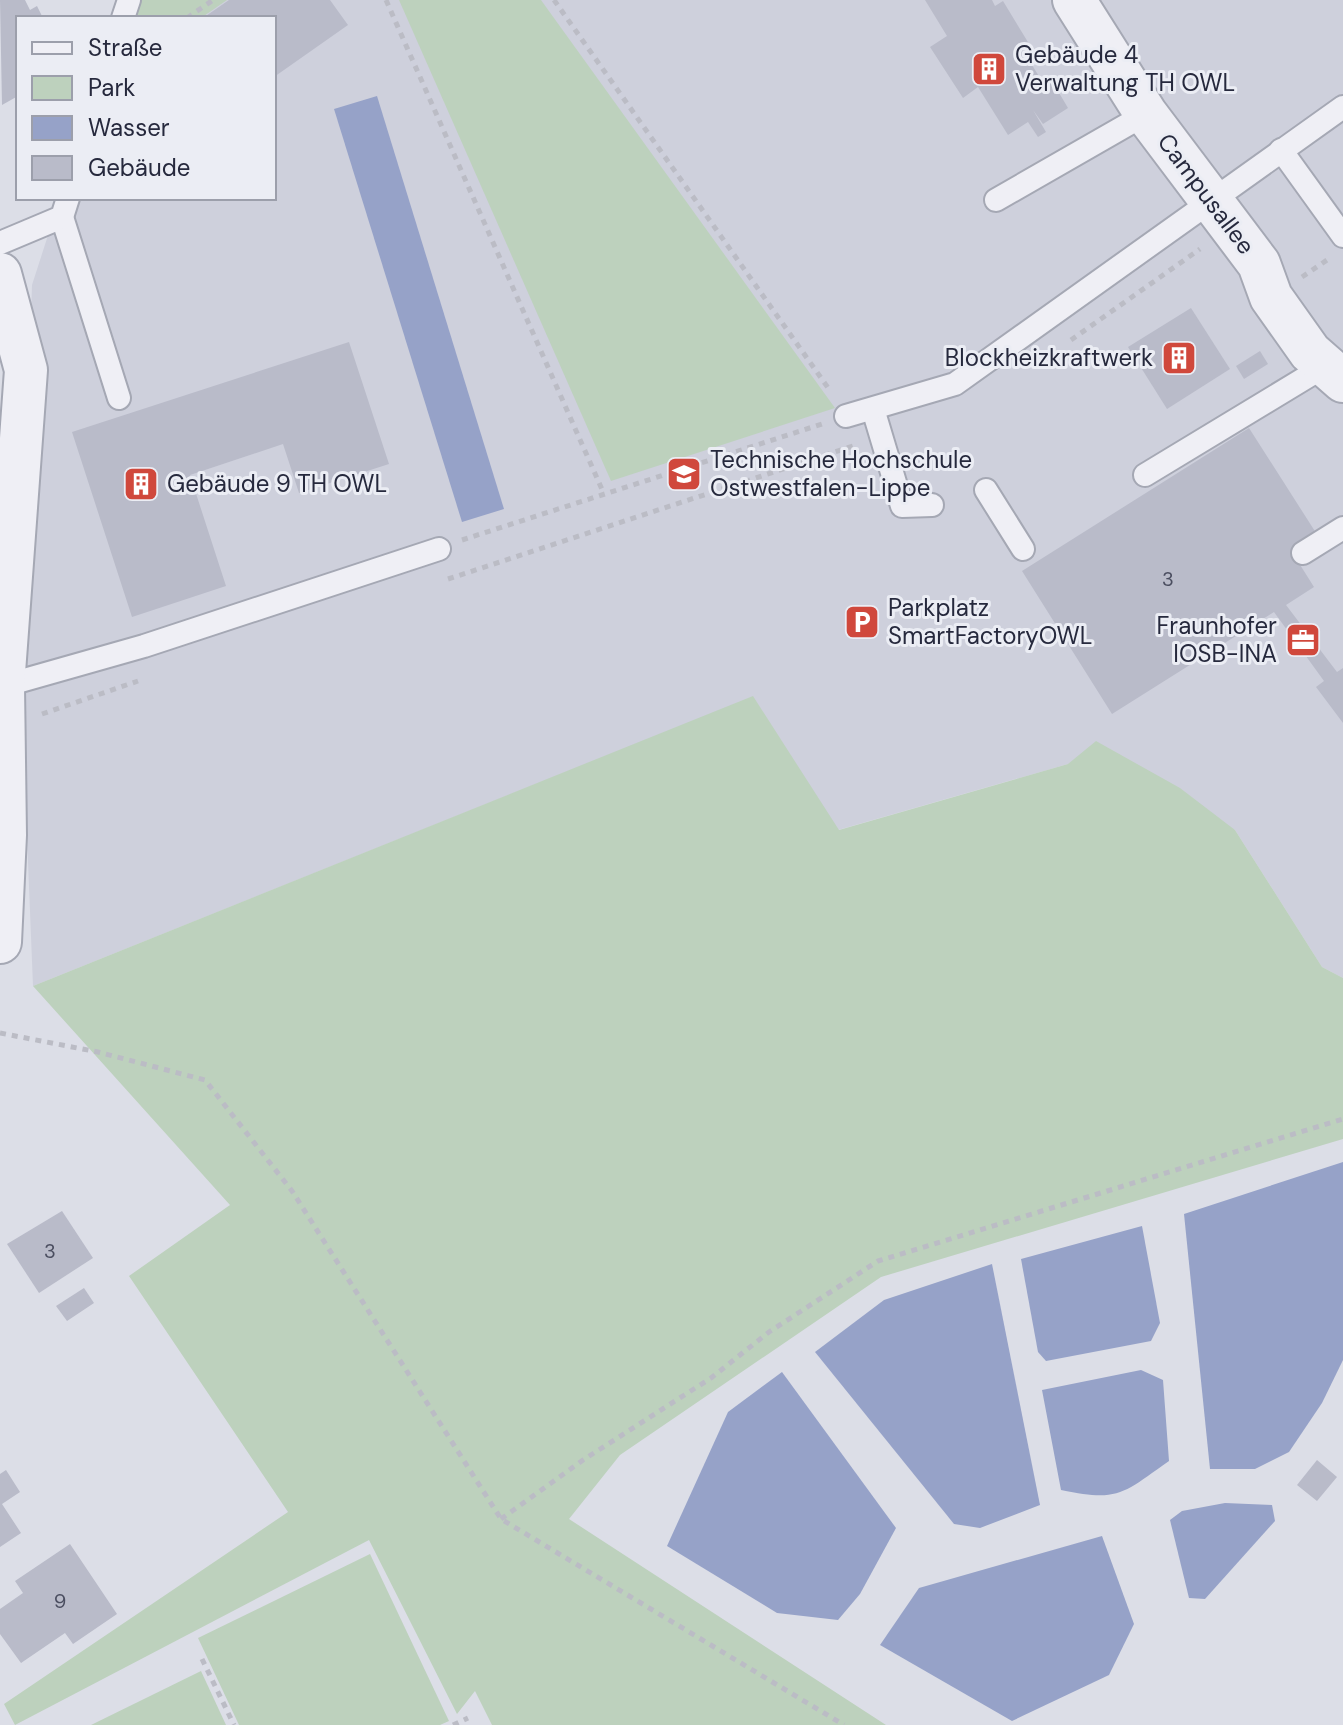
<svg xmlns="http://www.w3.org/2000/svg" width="1343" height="1725" font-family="'DM Sans',sans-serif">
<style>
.built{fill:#ced0dc}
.green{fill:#bdd1bd}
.water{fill:#96a2c8}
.building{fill:#b9bbc9}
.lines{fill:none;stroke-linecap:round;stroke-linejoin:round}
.lane-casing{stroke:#a5a8b4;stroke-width:26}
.street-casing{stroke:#a5a8b4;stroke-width:46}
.path{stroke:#bbbcc5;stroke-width:5;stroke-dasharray:6 6;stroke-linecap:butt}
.lane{stroke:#efeff5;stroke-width:22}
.street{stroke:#efeff5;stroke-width:42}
.labels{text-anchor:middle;stroke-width:6;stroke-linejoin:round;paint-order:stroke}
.number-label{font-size:20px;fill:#4b4e60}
.poi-label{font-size:24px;fill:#26293d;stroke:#ebedf4;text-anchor:start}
.street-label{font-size:24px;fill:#26293d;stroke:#ebedf4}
</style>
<rect width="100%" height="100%" fill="#dcdee7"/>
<!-- built -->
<path class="built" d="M 123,0 L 1343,0 L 1343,978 L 1322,967 L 1235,830 L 1068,764 L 838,830 L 753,697 L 33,986 L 20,662 L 32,285 L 60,198 L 274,198 L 274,18 L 117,18 Z"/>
<!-- green -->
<g class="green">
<path d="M 126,0 L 227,0 L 201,18 L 123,18 Z"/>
<path d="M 399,0 L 541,0 L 835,408 L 611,481 Z"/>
<path d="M 753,696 L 839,830 L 1068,764 L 1096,741 L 1180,788 L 1235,830 L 1322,967 L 1343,978 L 1343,1139 L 881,1277 L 620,1455 L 569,1519 L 886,1725 L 492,1725 L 475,1691 L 457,1714 L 369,1540 L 15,1725 L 4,1704 L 288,1512 L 129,1276 L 230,1205 L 33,986 Z"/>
<path d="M 370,1554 L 449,1721 L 440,1725 L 239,1725 L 198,1638 Z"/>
<path d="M 201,1671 L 226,1725 L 91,1725 Z"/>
</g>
<!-- water -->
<g class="water">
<path d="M 377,96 L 504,509 L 462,522 L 334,109 Z"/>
<path d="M 1343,1162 L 1343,1360 L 1322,1403 L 1289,1452 L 1255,1469 L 1210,1469 L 1184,1214 Z"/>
<path d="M 1142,1226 L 1160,1323 L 1151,1341 L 1046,1361 L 1038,1352 L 1021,1259 Z"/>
<path d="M 992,1264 L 1040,1505 L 980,1528 L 954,1524 L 815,1352 L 884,1300 Z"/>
<path d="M 1141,1370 L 1163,1380 L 1169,1461 C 1122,1494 1119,1502 1061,1490 L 1042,1390 Z"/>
<path d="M 782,1372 L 896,1528 L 860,1594 L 838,1620 L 777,1613 L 667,1546 L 728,1412 Z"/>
<path d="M 1225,1503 L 1272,1505 L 1275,1521 L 1205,1599 L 1189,1598 L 1170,1520 L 1182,1511 Z"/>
<path d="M 1102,1536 L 1134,1624 L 1109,1675 L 1012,1721 L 880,1645 L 919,1588 Z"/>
</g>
<!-- building -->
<g class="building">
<path d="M 0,0 L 25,0 L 30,10 L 37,6 L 43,18 L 18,18 L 18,96 L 2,105 Z"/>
<path d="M 229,0 L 330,0 L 348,25 L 274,77 L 274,18 L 203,18 Z"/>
<path d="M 925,0 L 992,0 L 995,6 L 1003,1 L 1034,52 L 1027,57 L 1045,86 L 1052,81 L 1068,108 L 1043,124 L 1033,110 L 1046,132 L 1038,137 L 1028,122 L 1008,135 L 978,87 L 963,98 L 930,47 L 947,36 Z"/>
<path d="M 1191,308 L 1230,369 L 1167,409 L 1128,347 Z"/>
<path d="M 349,342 L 389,464 L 299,493 L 283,444 L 190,475 L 226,586 L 132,617 L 72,432 Z"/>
<path d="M 1260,351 L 1268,364 L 1244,379 L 1236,366 Z"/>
<path d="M 1249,428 L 1318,536 L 1292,552 L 1314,587 L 1286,605 L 1337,672 L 1343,668 L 1343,723 L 1316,687 L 1324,681 L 1274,612 L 1112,714 L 1022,571 Z"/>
<path d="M 62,1211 L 93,1258 L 39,1293 L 7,1244 Z"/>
<path d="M 84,1288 L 94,1303 L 67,1321 L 56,1306 Z"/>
<path d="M 1317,1460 L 1337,1477 L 1317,1501 L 1297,1485 Z"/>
<path d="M 6,1470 L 20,1492 L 2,1504 L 21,1533 L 0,1547 L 0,1474 Z"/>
<path d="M 70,1544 L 117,1614 L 73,1644 L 65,1633 L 21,1663 L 0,1634 L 0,1609 L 23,1593 L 15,1581 Z"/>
</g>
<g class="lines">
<!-- lane casing -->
<g class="lane-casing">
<g id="lane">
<path d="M 123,18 L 129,0"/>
<path d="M 1281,150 L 1343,236"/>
<path d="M 996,200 L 1146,114"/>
<path d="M 62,217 L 119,398"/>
<path d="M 0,243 L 62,217 L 68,198"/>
<path d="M 873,409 L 902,506 L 932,505"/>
<path d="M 846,416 L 955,384 L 1343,107"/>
<path d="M 1145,475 L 1325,366"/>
<path d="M 986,490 L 1023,549"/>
<path d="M 1303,553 L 1343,528"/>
<path d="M 3,686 L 144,646 L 439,549"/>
</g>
</g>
<!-- street casing -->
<g class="street-casing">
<g id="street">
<path d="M 1074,0 L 1146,114 L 1259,264 L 1271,297 L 1310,352 L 1343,381"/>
<path d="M 0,274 L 26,370 L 3,686 L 5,835 L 0,942"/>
</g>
</g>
<!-- path -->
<g class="path">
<path d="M 386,0 L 604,494"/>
<path d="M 554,0 L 831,392"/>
<path d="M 187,18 L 213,0"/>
<path d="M 1302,277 L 1330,258"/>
<path d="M 1071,340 L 1200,249"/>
<path d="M 462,540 L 822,424"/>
<path d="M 448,579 L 856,445"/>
<path d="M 42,714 L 138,681"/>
<path d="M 0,1033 L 98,1052 L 205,1080 L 292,1191 L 501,1519 L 844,1725"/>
<path d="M 501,1519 L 583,1460 L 711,1378 L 769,1332 L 878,1261 L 1343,1119"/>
<path d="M 202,1659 L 234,1725"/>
<path d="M 453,1725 L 468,1718"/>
</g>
<!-- lane -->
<use href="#lane" class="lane"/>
<!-- street -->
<use href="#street" class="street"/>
</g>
<!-- icons -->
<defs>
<g id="building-square" transform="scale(1.8)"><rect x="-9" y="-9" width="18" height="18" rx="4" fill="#d0483c" stroke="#ebedf4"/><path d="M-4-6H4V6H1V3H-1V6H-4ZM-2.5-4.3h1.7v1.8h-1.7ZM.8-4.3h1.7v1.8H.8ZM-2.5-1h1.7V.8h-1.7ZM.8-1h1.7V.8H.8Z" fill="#fff"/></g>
<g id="university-square" transform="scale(1.8)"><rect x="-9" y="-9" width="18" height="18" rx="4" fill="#d0483c" stroke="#ebedf4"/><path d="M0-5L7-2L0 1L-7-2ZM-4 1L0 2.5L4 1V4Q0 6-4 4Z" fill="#fff"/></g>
<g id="parking-square" transform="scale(1.8)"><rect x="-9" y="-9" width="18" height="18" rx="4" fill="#d0483c" stroke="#ebedf4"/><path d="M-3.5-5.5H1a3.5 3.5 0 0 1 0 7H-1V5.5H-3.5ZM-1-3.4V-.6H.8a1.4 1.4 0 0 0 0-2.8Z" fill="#fff"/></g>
<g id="office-square" transform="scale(1.8)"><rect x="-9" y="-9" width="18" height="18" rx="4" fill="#d0483c" stroke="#ebedf4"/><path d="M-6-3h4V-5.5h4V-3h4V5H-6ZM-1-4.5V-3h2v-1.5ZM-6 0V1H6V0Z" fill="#fff"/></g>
</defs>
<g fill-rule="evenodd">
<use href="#building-square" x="989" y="69"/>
<use href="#building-square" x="1179" y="358"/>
<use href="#university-square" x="684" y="474"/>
<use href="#building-square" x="141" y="484"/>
<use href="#parking-square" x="862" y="622"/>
<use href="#office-square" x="1303" y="640"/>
</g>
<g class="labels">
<!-- number labels -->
<g class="number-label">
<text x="1168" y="586">3</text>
<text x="50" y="1258">3</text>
<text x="60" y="1608">9</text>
</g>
<!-- poi labels -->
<g class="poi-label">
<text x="1015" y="63">Gebäude 4<tspan x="1015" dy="28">Verwaltung TH OWL</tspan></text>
<text x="1153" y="366" text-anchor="end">Blockheizkraftwerk</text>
<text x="710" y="468">Technische Hochschule<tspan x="710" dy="28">Ostwestfalen-Lippe</tspan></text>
<text x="167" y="492">Gebäude 9 TH OWL</text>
<text x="888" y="616">Parkplatz<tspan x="888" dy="28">SmartFactoryOWL</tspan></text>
<text x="1277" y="634" text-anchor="end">Fraunhofer<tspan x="1277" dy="28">IOSB-INA</tspan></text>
</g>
<!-- street labels -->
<g class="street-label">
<text transform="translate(1206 194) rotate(53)" y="8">Campusallee</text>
</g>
</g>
<!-- legend -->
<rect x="16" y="16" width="260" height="184" fill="#ebedf4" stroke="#9c9fab" stroke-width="2"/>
<rect x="32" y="42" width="40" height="12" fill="#efeff5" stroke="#9c9fab" stroke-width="2"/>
<text x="88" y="56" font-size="24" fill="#26293d">Straße</text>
<rect x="32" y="76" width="40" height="24" fill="#bdd1bd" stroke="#9c9fab" stroke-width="2"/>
<text x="88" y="96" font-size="24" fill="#26293d">Park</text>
<rect x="32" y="116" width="40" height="24" fill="#96a2c8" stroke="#9c9fab" stroke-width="2"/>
<text x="88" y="136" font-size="24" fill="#26293d">Wasser</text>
<rect x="32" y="156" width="40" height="24" fill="#b9bbc9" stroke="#9c9fab" stroke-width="2"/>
<text x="88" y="176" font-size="24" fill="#26293d">Gebäude</text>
</svg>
